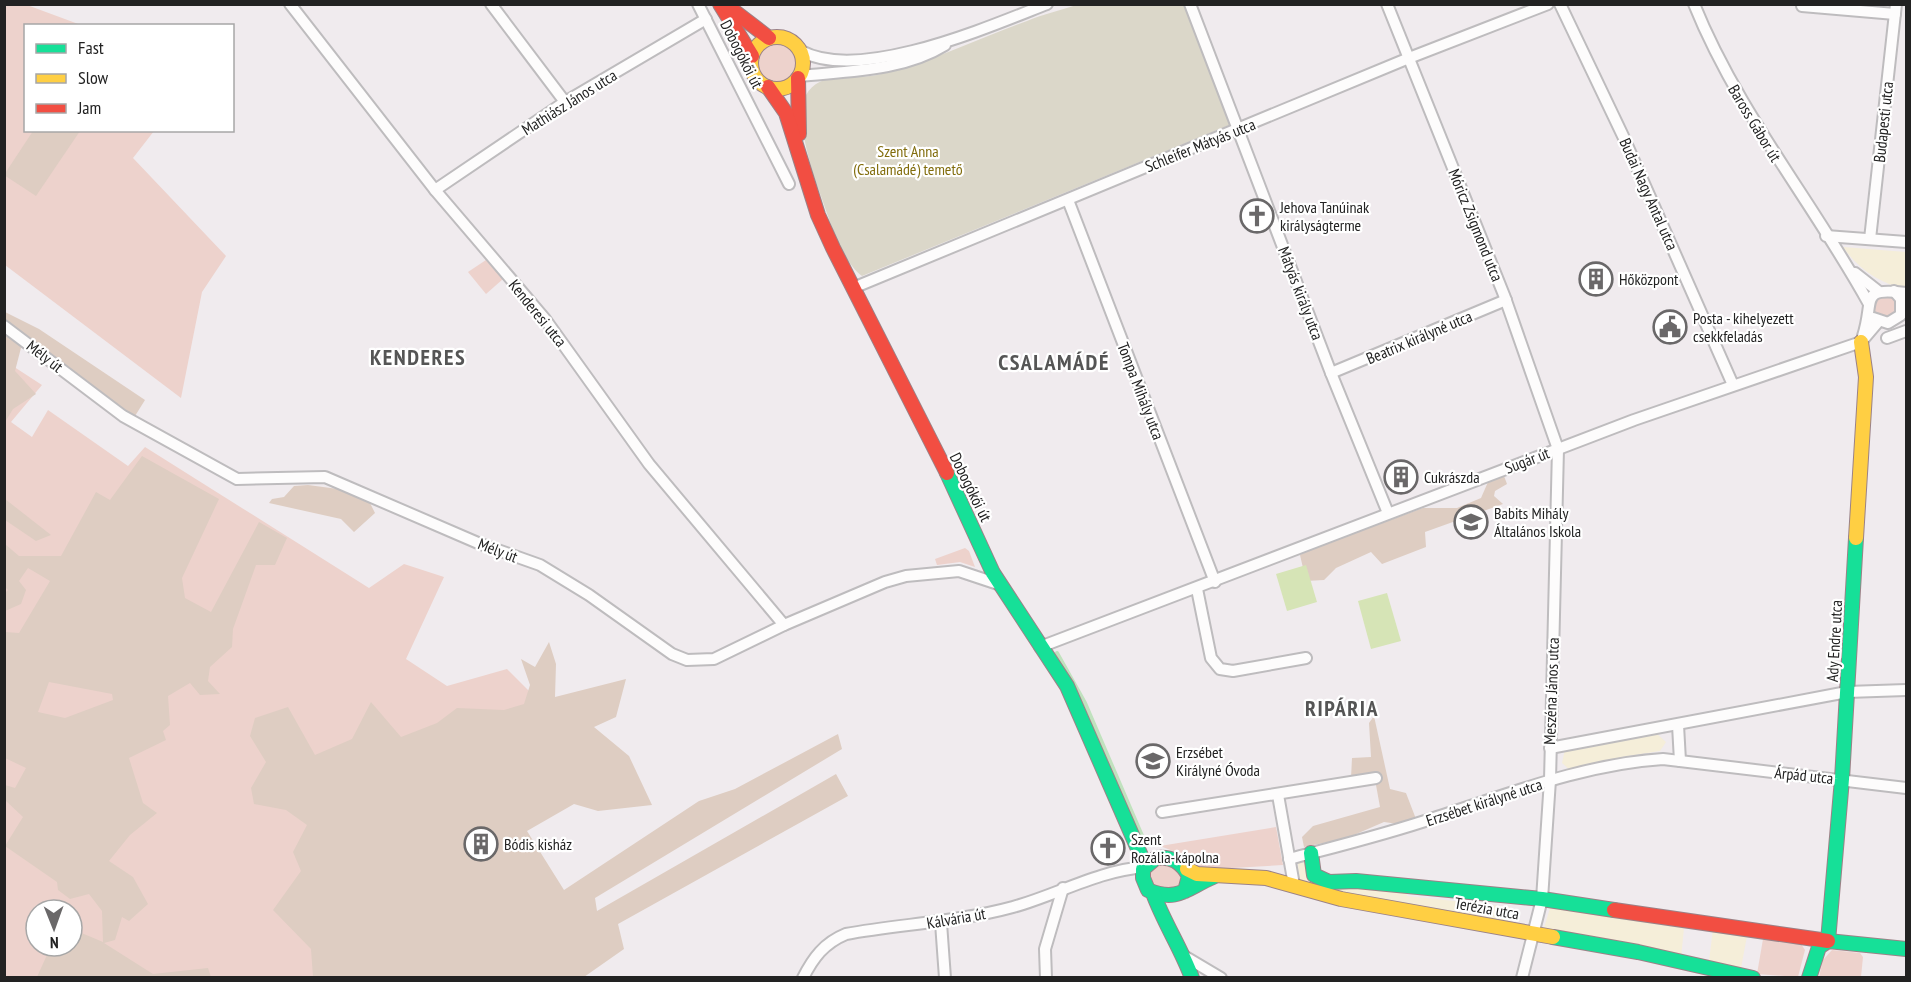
<svg xmlns="http://www.w3.org/2000/svg" width="1911" height="982" font-family="'PT Sans Narrow',sans-serif">
<style>
.grass{fill:#edd2cc;fill-rule:evenodd}
.forest{fill:#decdc2;fill-rule:evenodd}
.cemetery{fill:#dbd7c9}
.park{fill:#f5eed9}
.pitch{fill:#d6e4b6}
.lines{fill:none;stroke-linecap:round;stroke-linejoin:round}
.stream{stroke:#c0e2be;stroke-width:4}
.street-casing{stroke:#bebcbe;stroke-width:14}
.fast-casing{stroke:#9b8287;stroke-width:16}
.slow-casing{stroke:#9b8287;stroke-width:16}
.jam-casing{stroke:#9b8287;stroke-width:16}
.street{stroke:#fdfcfc;stroke-width:10}
.fast{stroke:#16e098;stroke-width:14}
.slow{stroke:#ffcf43;stroke-width:14}
.jam{stroke:#f24e42;stroke-width:14}
.labels{text-anchor:middle;stroke-width:4.5;stroke-linejoin:round;paint-order:stroke}
.street-label{font-size:16px;fill:#222;stroke:#fff}
.park-label{font-size:16px;fill:#826d0d;stroke:#fff}
.poi-label{font-size:16px;fill:#222;stroke:#fff;text-anchor:start}
.district-label{font-size:22px;font-weight:bold;letter-spacing:1.5px;fill:#555;stroke:#fff}
</style>
<rect width="100%" height="100%" fill="#f0ebee"/>
<!-- grass -->
<g class="grass">
<path d="M 4,5 L 27,5 L 81,25 L 26,26 L 26,130 L 154,131 L 133,158 L 226,256 L 202,292 L 181,398 L 5,265 Z"/>
<circle cx="778" cy="62" r="21"/>
<path d="M 486,260 L 503,279 L 486,294 L 468,272 Z"/>
<circle cx="1886" cy="307" r="12"/>
<path d="M 5,361 L 42,385 L 11,422 L 32,437 L 48,410 L 128,466 L 145,447 L 369,588 L 404,564 L 444,577 L 406,659 L 447,686 L 507,669 L 539,701 L 501,837 L 551,977 L 5,977 ZM 36,910 L 72,910 L 72,946 L 36,946 Z"/>
<path d="M 965,548 L 969,551 L 975,567 L 960,562 L 937,565 L 935,559 Z"/>
<path d="M 1276,827 L 1283,865 L 1197,870 L 1181,854 L 1160,846 Z"/>
<path d="M 1153,862 L 1183,868 L 1181,891 L 1153,889 L 1146,874 Z"/>
<path d="M 1771,938 L 1801,944 L 1805,950 L 1798,977 L 1757,974 L 1763,939 Z"/>
<path d="M 1832,950 L 1860,953 L 1863,957 L 1861,977 L 1819,977 L 1823,960 Z"/>
</g>
<!-- forest -->
<g class="forest">
<path d="M 33,131 L 80,131 L 36,196 L 4,175 Z"/>
<path d="M 5,312 L 39,329 L 145,400 L 135,416 L 22,344 L 15,371 L 36,394 L 13,409 L 5,422 Z"/>
<path d="M 142,456 L 219,499 L 182,578 L 185,598 L 211,612 L 259,522 L 287,538 L 275,565 L 256,565 L 233,629 L 232,647 L 210,667 L 208,681 L 220,694 L 200,695 L 190,683 L 168,696 L 170,725 L 163,731 L 166,740 L 129,758 L 143,803 L 157,813 L 130,835 L 109,861 L 133,877 L 148,904 L 129,921 L 122,917 L 115,940 L 104,943 L 153,974 L 208,968 L 211,977 L 37,977 L 51,946 L 72,946 L 72,929 L 103,942 L 102,911 L 89,894 L 70,899 L 58,890 L 57,882 L 5,846 L 23,817 L 5,800 L 5,785 L 15,788 L 26,768 L 5,758 L 5,632 L 19,633 L 50,581 L 28,568 L 19,581 L 26,590 L 21,604 L 5,611 L 5,593 L 8,590 L 5,587 L 5,544 L 19,556 L 61,556 L 96,492 L 110,500 ZM 49,682 L 112,694 L 113,700 L 65,718 L 38,712 Z"/>
<path d="M 1504,476 L 1507,484 L 1495,491 L 1494,496 L 1503,504 L 1425,532 L 1426,547 L 1382,564 L 1371,552 L 1336,568 L 1324,580 L 1306,581 L 1300,555 L 1306,551 L 1423,508 L 1457,508 L 1481,498 L 1488,482 Z"/>
<path d="M 308,485 L 338,489 L 370,503 L 375,513 L 354,532 L 341,519 L 269,503 L 272,499 L 284,497 L 294,486 Z"/>
<path d="M 4,499 L 5,499 L 51,535 L 36,541 L 5,520 Z"/>
<path d="M 549,642 L 556,664 L 555,697 L 626,679 L 616,717 L 594,727 L 629,756 L 652,805 L 598,811 L 574,804 L 527,831 L 564,890 L 699,801 L 735,789 L 838,734 L 842,749 L 595,898 L 597,911 L 836,774 L 848,796 L 618,924 L 624,949 L 584,977 L 313,977 L 311,949 L 273,910 L 301,871 L 293,852 L 307,825 L 286,810 L 254,804 L 251,788 L 266,762 L 250,736 L 255,718 L 288,707 L 315,755 L 352,739 L 371,702 L 401,737 L 437,723 L 457,708 L 504,710 L 524,704 L 530,685 L 521,659 L 535,667 Z"/>
<path d="M 1374,716 L 1390,789 L 1406,793 L 1416,819 L 1398,824 L 1384,822 L 1347,838 L 1304,847 L 1302,837 L 1313,826 L 1380,807 L 1376,785 L 1351,778 L 1352,758 L 1371,757 L 1369,723 Z"/>
</g>
<!-- cemetery -->
<path class="cemetery" d="M 1079,4 L 1185,5 L 1232,124 L 862,276 C 840,260 828,214 818,188 C 811,167 794,115 806,95 C 820,70 853,80 877,75 C 929,63 977,39 1027,21 C 1043,14 1062,10 1079,4 Z"/>
<!-- park -->
<g class="park">
<path d="M 1843,247 L 1906,252 L 1906,289 C 1881,284 1858,269 1843,247 Z"/>
<path d="M 1656,733 L 1666,742 L 1660,751 L 1622,757 L 1571,771 L 1562,763 L 1565,749 Z"/>
<path d="M 1306,862 L 1312,876 L 1407,893 L 1407,896 L 1510,907 L 1511,923 L 1334,894 L 1299,882 L 1298,863 Z"/>
<path d="M 1550,908 L 1684,928 L 1681,958 L 1544,928 Z"/>
<path d="M 1713,929 L 1747,936 L 1741,968 L 1709,961 Z"/>
</g>
<!-- pitch -->
<g class="pitch">
<path d="M 1306,565 L 1317,602 L 1287,611 L 1276,574 Z"/>
<path d="M 1387,593 L 1401,641 L 1371,649 L 1358,601 Z"/>
</g>
<g class="lines">
<!-- stream -->
<path class="stream" d="M 1057,653 L 1085,703 L 1146,845"/>
<!-- street casing -->
<g class="street-casing">
<g id="street">
<path d="M 290,4 L 435,190 L 545,319 L 649,464 L 784,625"/>
<path d="M 491,4 L 565,102"/>
<path d="M 698,4 L 789,184"/>
<path d="M 1190,4 L 1331,373 L 1388,513"/>
<path d="M 1387,4 L 1504,295 L 1558,449 L 1550,780 L 1542,899 L 1522,978"/>
<path d="M 1560,4 L 1623,136 L 1733,385"/>
<path d="M 1694,4 C 1738,113 1813,202 1869,304"/>
<path d="M 1802,6 L 1895,14"/>
<path d="M 801,51 C 860,83 988,27 1047,4"/>
<path d="M 800,76 C 848,71 903,71 945,45"/>
<path d="M 435,190 L 565,102 L 706,19"/>
<path d="M 1068,200 L 1215,582"/>
<path d="M 1826,236 L 1906,242"/>
<path d="M 1870,239 L 1896,4"/>
<path d="M 1855,273 L 1878,291"/>
<path d="M 853,288 L 1409,58 L 1548,4"/>
<path d="M 1873,318 L 1888,323 L 1901,315 L 1901,299 L 1894,291"/>
<path d="M 4,326 L 123,416 L 237,479 L 325,477 L 478,543 L 540,565 L 589,595 L 672,654 L 687,660 L 714,659 L 784,625 L 885,582 L 906,576 L 959,571 L 1001,585"/>
<path d="M 1863,336 C 1875,299 1858,287 1906,293"/>
<path d="M 1887,338 L 1906,331"/>
<path d="M 1331,373 L 1506,300"/>
<path d="M 1197,589 L 1211,658 L 1220,669 L 1233,671 L 1306,658"/>
<path d="M 1040,647 L 1634,420 L 1861,342 L 1878,322"/>
<path d="M 1678,725 L 1680,761"/>
<path d="M 1550,748 L 1847,692 L 1906,690"/>
<path d="M 1278,795 L 1294,885"/>
<path d="M 1162,812 L 1376,778"/>
<path d="M 1289,859 C 1338,846 1387,834 1434,818 C 1509,794 1584,764 1663,759 L 1906,788"/>
<path d="M 941,923 L 945,978"/>
<path d="M 1184,956 L 1221,978"/>
<path d="M 803,978 C 813,958 824,943 846,934 C 901,924 958,922 1013,907 C 1057,895 1097,871 1144,867"/>
<path d="M 1046,978 L 1045,949 L 1063,888"/>
</g>
</g>
<!-- fast casing -->
<g class="fast-casing">
<g id="fast">
<path d="M 947,473 L 993,573 L 1067,686 L 1145,865"/>
<path d="M 1311,853 L 1314,875 L 1329,882 L 1356,881 L 1542,899 L 1614,910"/>
<path d="M 1185,891 L 1189,876 C 1181,862 1172,856 1156,858 L 1143,869 L 1143,878 L 1148,890 C 1177,903 1187,888 1213,877"/>
<path d="M 1153,893 C 1164,923 1181,948 1192,978"/>
<path d="M 1553,937 L 1638,952 L 1753,978"/>
<path d="M 1828,941 L 1842,779 L 1856,538"/>
<path d="M 1809,978 L 1819,947 L 1828,941 L 1906,949"/>
</g>
</g>
<!-- slow casing -->
<g class="slow-casing">
<g id="slow">
<circle cx="777" cy="63" r="26"/>
<path d="M 1856,538 L 1866,377 L 1861,342"/>
<path d="M 1187,869 L 1197,874 L 1266,878 L 1341,899 L 1553,937"/>
</g>
</g>
<!-- jam casing -->
<g class="jam-casing">
<g id="jam">
<path d="M 720,4 L 752,56"/>
<path d="M 726,5 L 769,38"/>
<path d="M 798,78 L 799,134"/>
<path d="M 768,87 L 786,113 L 818,215 L 833,248 L 947,473"/>
<path d="M 1614,910 L 1828,941"/>
</g>
</g>
<!-- street -->
<use href="#street" class="street"/>
<!-- fast -->
<use href="#fast" class="fast"/>
<!-- slow -->
<use href="#slow" class="slow"/>
<!-- jam -->
<use href="#jam" class="jam"/>
</g>
<!-- icons -->
<defs>
<g id="church-ring" transform="scale(1.725)"><circle r="9.5" fill="#fff" stroke="#6a6869" stroke-width="1.5"/><path d="M-1.2-6h2.4v3.5h3.3v2.4h-3.3V6h-2.4V-.1h-3.3v-2.4h3.3Z" fill="#6a6869"/></g>
<g id="building-ring" transform="scale(1.725)"><circle r="9.5" fill="#fff" stroke="#6a6869" stroke-width="1.5"/><path d="M-4-6H4V6H1V3H-1V6H-4ZM-2.5-4.3h1.7v1.8h-1.7ZM.8-4.3h1.7v1.8H.8ZM-2.5-1h1.7V.8h-1.7ZM.8-1h1.7V.8H.8Z" fill="#6a6869"/></g>
<g id="civic-ring" transform="scale(1.725)"><circle r="9.5" fill="#fff" stroke="#6a6869" stroke-width="1.5"/><path d="M-.6-6.5H3V-4.5H.6V-3L4-1V1h2V6H-6V1h2V-1L-.6-3ZM-1.2 2.5V6h2.4V2.5Z" fill="#6a6869"/></g>
<g id="school-ring" transform="scale(1.725)"><circle r="9.5" fill="#fff" stroke="#6a6869" stroke-width="1.5"/><path d="M0-5L7-2L0 1L-7-2ZM-4 1L0 2.5L4 1V4Q0 6-4 4Z" fill="#6a6869"/></g>
</defs>
<g fill-rule="evenodd">
<use href="#church-ring" x="1257" y="216"/>
<use href="#building-ring" x="1596" y="279"/>
<use href="#civic-ring" x="1670" y="327"/>
<use href="#building-ring" x="1401" y="477"/>
<use href="#school-ring" x="1471" y="522"/>
<use href="#school-ring" x="1153" y="761"/>
<use href="#building-ring" x="481" y="844"/>
<use href="#church-ring" x="1108" y="848"/>
</g>
<g class="labels">
<!-- street labels -->
<g class="street-label">
<text transform="translate(742 54) rotate(63)" y="6">Dobogókői út</text>
<text transform="translate(569 102) rotate(-32)" y="6">Mathiász János utca</text>
<text transform="translate(1883 122) rotate(-84)" y="6">Budapesti utca</text>
<text transform="translate(1755 123) rotate(59)" y="6">Baross Gábor út</text>
<text transform="translate(1200 145) rotate(-22)" y="6">Schleifer Mátyás utca</text>
<text transform="translate(1649 194) rotate(66)" y="6">Budai Nagy Antal utca</text>
<text transform="translate(1476 225) rotate(68)" y="6">Móricz Zsigmond utca</text>
<text transform="translate(1301 293) rotate(69)" y="6">Mátyás király utca</text>
<text transform="translate(538 313) rotate(51)" y="6">Kenderesi utca</text>
<text transform="translate(1419 337) rotate(-23)" y="6">Beatrix királyné utca</text>
<text transform="translate(45 356) rotate(38)" y="6">Mély út</text>
<text transform="translate(1141 391) rotate(69)" y="6">Tompa Mihály utca</text>
<text transform="translate(1527 460) rotate(-21)" y="6">Sugár út</text>
<text transform="translate(971 487) rotate(64)" y="6">Dobogókői út</text>
<text transform="translate(498 550) rotate(21)" y="6">Mély út</text>
<text transform="translate(1834 641) rotate(-87)" y="6">Ady Endre utca</text>
<text transform="translate(1551 691) rotate(-88)" y="6">Meszéna János utca</text>
<text transform="translate(1804 775) rotate(6)" y="6">Árpád utca</text>
<text transform="translate(1484 802) rotate(-18)" y="6">Erzsébet királyné utca</text>
<text transform="translate(1487 908) rotate(10)" y="6">Terézia utca</text>
<text transform="translate(956 918) rotate(-10)" y="6">Kálvária út</text>
</g>
<!-- park labels -->
<g class="park-label">
<text x="908" y="157">Szent Anna<tspan x="908" dy="18">(Csalamádé) temető</tspan></text>
</g>
<!-- poi labels -->
<g class="poi-label">
<text x="1280" y="213">Jehova Tanúinak<tspan x="1280" dy="18">királyságterme</tspan></text>
<text x="1619" y="285">Hőközpont</text>
<text x="1693" y="324">Posta - kihelyezett<tspan x="1693" dy="18">csekkfeladás</tspan></text>
<text x="1424" y="483">Cukrászda</text>
<text x="1494" y="519">Babits Mihály<tspan x="1494" dy="18">Általános Iskola</tspan></text>
<text x="1176" y="758">Erzsébet<tspan x="1176" dy="18">Királyné Óvoda</tspan></text>
<text x="1131" y="845">Szent<tspan x="1131" dy="18">Rozália-kápolna</tspan></text>
<text x="504" y="850">Bódis kisház</text>
</g>
<!-- district labels -->
<g class="district-label">
<text x="418" y="365">KENDERES</text>
<text x="1054" y="370">CSALAMÁDÉ</text>
<text x="1342" y="716">RIPÁRIA</text>
</g>
</g>
<!-- border -->
<rect width="1911" height="982" fill="none" stroke="#222222" stroke-width="12"/>
<!-- legend -->
<rect x="24" y="24" width="210" height="108" fill="#ffffff" stroke="#a7a7a7" stroke-width="1.5"/>
<rect x="36" y="44" width="30" height="9" fill="#16e098" stroke="#a7a7a7" stroke-width="1.5"/>
<text x="78" y="54" font-size="18" fill="#222222">Fast</text>
<rect x="36" y="74" width="30" height="9" fill="#ffcf43" stroke="#a7a7a7" stroke-width="1.5"/>
<text x="78" y="84" font-size="18" fill="#222222">Slow</text>
<rect x="36" y="104" width="30" height="9" fill="#f24e42" stroke="#a7a7a7" stroke-width="1.5"/>
<text x="78" y="114" font-size="18" fill="#222222">Jam</text>
<!-- north arrow -->
<g transform="translate(54 928) rotate(179)"><circle r="28" fill="#ffffff" stroke="#a7a7a7" stroke-width="1.5"/>
<path d="M0-4.5L10 22L0 15L-10 22Z" fill="#6a6869"/>
<text y="-9" font-size="16" font-weight="bold" text-anchor="middle" fill="#222222">N</text>
</g>
</svg>
